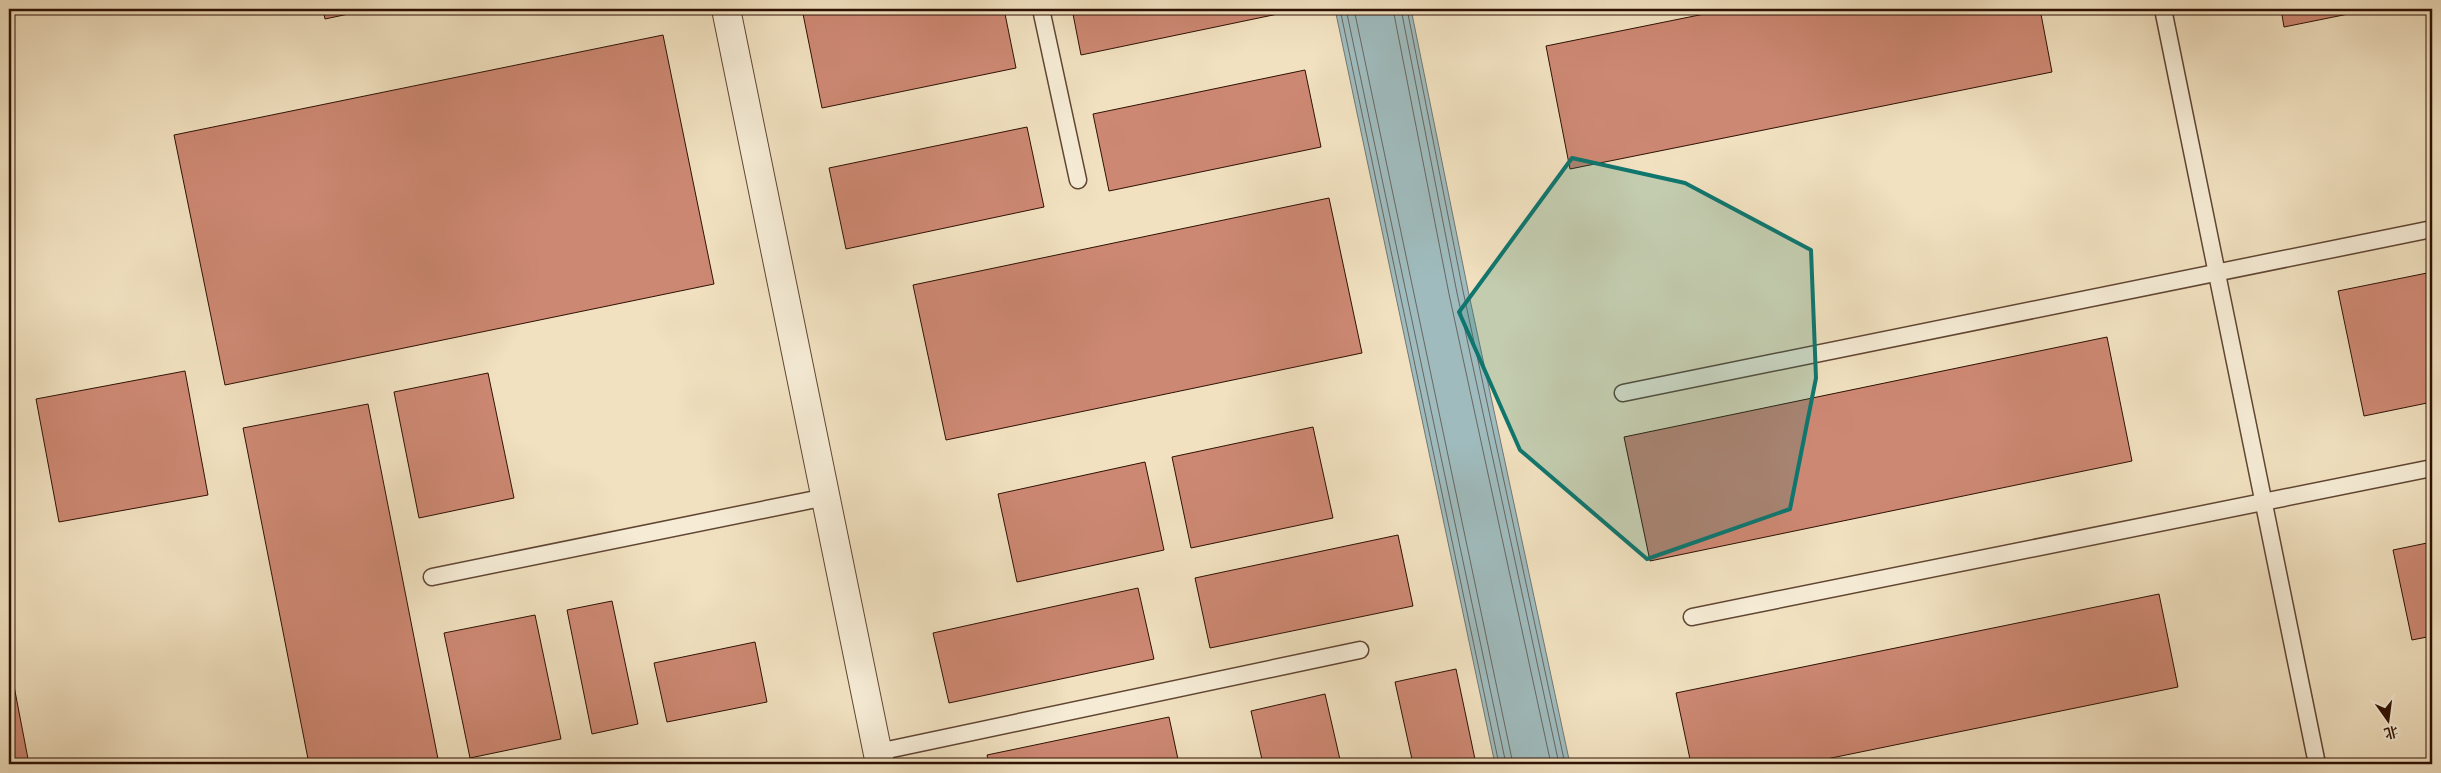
<svg xmlns="http://www.w3.org/2000/svg" width="2441" height="773" font-family="'Sorts Mill Goudy','Noto Serif SC',serif">
<style>
.water{fill:#9fbbbd;stroke:#727773}
.lines{fill:none;stroke-linecap:round;stroke-linejoin:round}
.shore{stroke:#676660;stroke-width:1}
.building{fill:#cd8873;stroke:#2f1103}
.service-casing{stroke:#604532;stroke-width:19}
.minor-casing{stroke:#604532;stroke-width:30}
.service{stroke:#f6ecd6;stroke-width:16}
.minor{stroke:#f6ecd6;stroke-width:28}
.marked{fill:#0f766e;fill-opacity:0.2;stroke:#0f766e;stroke-width:4;stroke-linejoin:round}
</style>
<rect width="100%" height="100%" fill="#f1e1c0"/>
<filter id="stains"><feTurbulence type="fractalNoise" baseFrequency=".004" numOctaves="4"/><feColorMatrix values="0 0 0 0 .2 0 0 0 0 .09 0 0 0 0 .02 0 0 0 .5 -.17"/></filter>
<radialGradient id="worn" r=".72"><stop offset=".6" stop-color="#630" stop-opacity="0"/><stop offset="1" stop-color="#630" stop-opacity=".3"/></radialGradient>
<!-- water -->
<path class="water" d="M 1335,9 L 1411,9 L 1468,290 L 1570,764 L 1495,764 Z"/>
<g class="lines">
<!-- shore -->
<g class="shore">
<path d="M 1340,9 L 1499,764"/>
<path d="M 1346,9 L 1506,764"/>
<path d="M 1354,9 L 1513,764"/>
<path d="M 1393,9 L 1449,294 L 1551,764"/>
<path d="M 1401,9 L 1457,293 L 1559,764"/>
<path d="M 1407,9 L 1463,291 L 1565,764"/>
</g>
</g>
<!-- building -->
<g class="building">
<path d="M 323,9 L 372,9 L 325,19 Z"/>
<path d="M 802,9 L 1004,9 L 1016,68 L 822,108 Z"/>
<path d="M 1072,9 L 1296,9 L 1297,10 L 1081,55 Z"/>
<path d="M 1729,9 L 2040,9 L 2052,72 L 1570,169 L 1546,46 Z"/>
<path d="M 2281,9 L 2373,9 L 2284,27 Z"/>
<path d="M 663,35 L 714,284 L 225,385 L 174,135 Z"/>
<path d="M 1305,70 L 1321,147 L 1109,191 L 1093,114 Z"/>
<path d="M 1027,127 L 1044,207 L 846,249 L 829,168 Z"/>
<path d="M 1329,198 L 1362,353 L 946,440 L 913,285 Z"/>
<path d="M 2432,272 L 2432,402 L 2364,416 L 2338,291 Z"/>
<path d="M 2107,337 L 2132,461 L 1650,561 L 1624,437 Z"/>
<path d="M 185,371 L 208,495 L 59,522 L 36,399 Z"/>
<path d="M 488,373 L 514,498 L 419,518 L 394,392 Z"/>
<path d="M 368,404 L 439,764 L 309,764 L 243,428 Z"/>
<path d="M 1313,427 L 1333,518 L 1191,548 L 1172,457 Z"/>
<path d="M 1145,462 L 1164,550 L 1017,582 L 998,494 Z"/>
<path d="M 1398,535 L 1413,606 L 1210,648 L 1195,578 Z"/>
<path d="M 2432,542 L 2432,636 L 2412,640 L 2393,550 Z"/>
<path d="M 1138,588 L 1154,659 L 949,703 L 933,633 Z"/>
<path d="M 2159,594 L 2178,687 L 1802,764 L 1691,764 L 1676,693 Z"/>
<path d="M 612,601 L 638,724 L 592,734 L 567,610 Z"/>
<path d="M 535,615 L 561,739 L 470,758 L 444,633 Z"/>
<path d="M 755,642 L 767,702 L 667,722 L 654,663 Z"/>
<path d="M 9,660 L 29,764 L 9,764 Z"/>
<path d="M 1456,669 L 1476,764 L 1413,764 L 1395,682 Z"/>
<path d="M 1325,694 L 1341,764 L 1263,764 L 1251,711 Z"/>
<path d="M 1169,717 L 1179,764 L 989,764 L 987,755 Z"/>
</g>
<g class="lines">
<!-- service casing -->
<g class="service-casing">
<g id="service">
<path d="M 1041,9 L 1078,180"/>
<path d="M 2163,9 L 2317,764"/>
<path d="M 1623,393 L 2432,229"/>
<path d="M 432,577 L 826,497"/>
<path d="M 1692,617 L 2432,468"/>
<path d="M 878,752 L 1360,650"/>
</g>
</g>
<!-- minor casing -->
<g class="minor-casing">
<path id="minor" d="M 726,9 L 880,764"/>
</g>
<!-- service -->
<use href="#service" class="service"/>
<!-- minor -->
<use href="#minor" class="minor"/>
</g>
<!-- marked area -->
<path class="marked" d="M 1572,158 L 1685,183 L 1811,250 L 1816,378 L 1790,509 L 1647,559 L 1520,450 L 1459,312 Z"/>
<!-- margin -->
<rect width="2441" height="773" fill="none" stroke="#f1e1c0" stroke-width="30"/>
<rect x="10" y="10" width="2421" height="753" fill="none" stroke="#2f1103" stroke-width="2.5"/>
<rect x="15" y="15" width="2411" height="743" fill="none" stroke="#2f1103"/>
<!-- north arrow -->
<g transform="translate(2388 720) rotate(166)" stroke="#f6ecd6" stroke-width="4" paint-order="stroke">
<path d="M0-4L9 19L0 12L-9 19Z" fill="#2f1103"/>
<text y="-8" font-size="14" font-weight="bold" text-anchor="middle" fill="#2f1103">北</text>
</g>
<rect width="100%" height="100%" filter="url(#stains)"/>
<rect width="100%" height="100%" fill="url(#worn)"/>
</svg>
